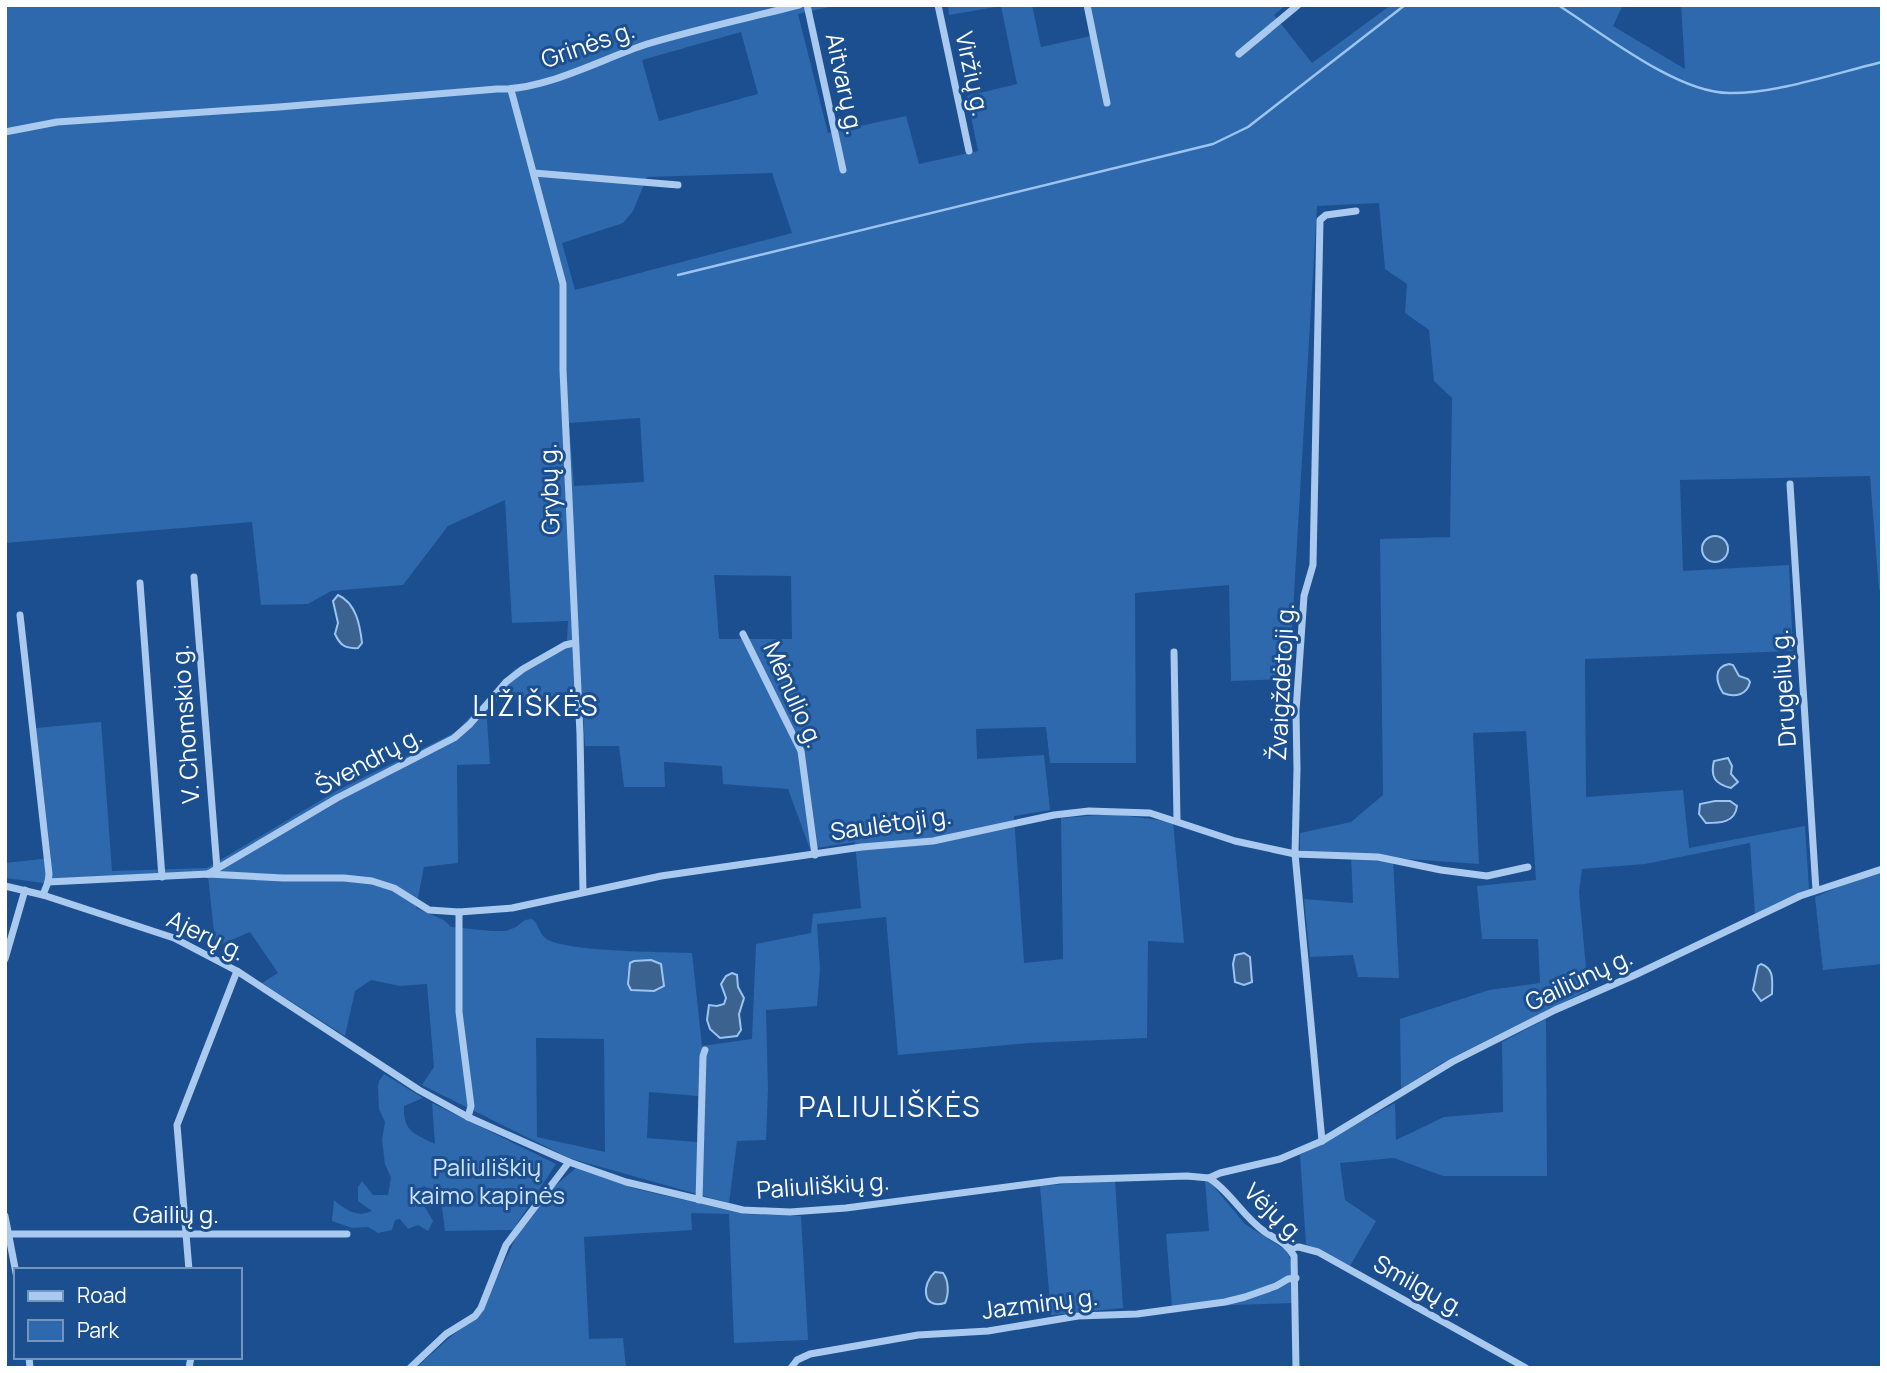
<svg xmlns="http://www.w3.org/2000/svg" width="1887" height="1373" font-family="Manrope,sans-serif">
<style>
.green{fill:#2e69ad;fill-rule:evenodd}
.water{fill:#3c6290;stroke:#9cc4f0;stroke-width:2}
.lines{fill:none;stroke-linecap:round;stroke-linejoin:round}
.stream{stroke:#9cc4f0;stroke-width:2.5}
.minor{stroke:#a9c9ee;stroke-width:7}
.labels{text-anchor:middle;stroke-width:6;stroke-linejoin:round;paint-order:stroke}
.street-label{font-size:24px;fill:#fff;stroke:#1b4f8f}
.park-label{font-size:24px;fill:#cfe3fa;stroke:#1b4f8f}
.quarter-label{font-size:28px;letter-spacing:2px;fill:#fff;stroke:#1b4f8f}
</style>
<rect width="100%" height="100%" fill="#1b4f8f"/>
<!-- green -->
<g class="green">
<path d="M 5,5 L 838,5 L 798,14 L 828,133 L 906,116 L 919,164 L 978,151 L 967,96 L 1017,84 L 1001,6 L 949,15 L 948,5 L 1032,5 L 1041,47 L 1091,36 L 1085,5 L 1286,5 L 1274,15 L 1312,63 L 1391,5 L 1623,5 L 1613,26 L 1685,69 L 1681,5 L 1880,5 L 1882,589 L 1879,590 L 1870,476 L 1680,480 L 1683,571 L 1789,565 L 1793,651 L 1585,659 L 1586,797 L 1683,790 L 1689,848 L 1805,826 L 1809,890 L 1755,914 L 1750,843 L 1645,864 L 1582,869 L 1579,892 L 1588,990 L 1442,1063 L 1401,1089 L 1400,1019 L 1489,990 L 1540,983 L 1538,939 L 1482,939 L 1477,886 L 1536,880 L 1526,731 L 1473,733 L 1479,864 L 1393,858 L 1399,978 L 1358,977 L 1353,955 L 1310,957 L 1304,899 L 1353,903 L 1351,854 L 1300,850 L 1300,833 L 1351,822 L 1383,795 L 1380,539 L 1450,537 L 1452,398 L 1434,381 L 1429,330 L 1405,313 L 1407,284 L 1385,269 L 1379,203 L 1317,206 L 1289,679 L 1231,681 L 1229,585 L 1135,593 L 1136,763 L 1050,763 L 1046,727 L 976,729 L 977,759 L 1044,755 L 1050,810 L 1014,816 L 1024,963 L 1063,959 L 1061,818 L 1113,814 L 1173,822 L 1184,943 L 1148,941 L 1147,1038 L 1029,1043 L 898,1055 L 886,917 L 817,924 L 820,970 L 817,1006 L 766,1010 L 768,1089 L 766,1140 L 737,1141 L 729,1203 L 569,1158 L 422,1085 L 434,1067 L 427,984 L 400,986 L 371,980 L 355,991 L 345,1036 L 262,983 L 278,973 L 250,932 L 222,944 L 215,942 L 208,876 L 59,885 L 5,878 L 5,863 L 51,858 L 36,728 L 101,722 L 112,871 L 207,868 L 338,790 L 456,732 L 515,669 L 567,641 L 568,621 L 512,623 L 505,500 L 448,526 L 403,585 L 331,591 L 308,604 L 261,605 L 252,522 L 5,543 ZM 741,32 L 758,94 L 659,121 L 642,60 ZM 772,173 L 792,233 L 575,290 L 562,243 L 623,223 L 633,211 L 647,177 ZM 640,418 L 644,482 L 574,486 L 569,423 ZM 714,575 L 791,576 L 792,639 L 719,639 ZM 582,697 L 585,746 L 619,746 L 624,787 L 665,787 L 664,762 L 722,766 L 723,784 L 788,789 L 810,849 L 855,842 L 861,908 L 813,914 L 811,933 L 756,944 L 752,1039 L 702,1046 L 692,953 C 667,952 557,952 544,937 C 538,931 539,924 532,919 L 525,920 L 516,927 L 506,931 L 492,931 L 451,927 L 444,920 L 416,908 L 424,867 L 458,863 L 457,765 L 490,764 L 487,720 L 497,700 ZM 651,960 L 654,991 L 632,990 C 624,980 627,970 634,961 ZM 536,1038 L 604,1039 L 605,1152 L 537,1137 ZM 649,1092 L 698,1096 L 697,1142 L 647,1138 Z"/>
<path d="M 1882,872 L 1882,964 L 1823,970 L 1815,897 L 1857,879 Z"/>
<path d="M 1546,1019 L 1547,1176 L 1443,1176 L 1394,1158 L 1340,1163 L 1345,1200 L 1376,1221 L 1350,1266 L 1306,1244 L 1300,1155 L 1395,1103 L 1396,1140 L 1444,1117 L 1503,1112 L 1502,1042 Z"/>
<path d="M 384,1074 L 423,1098 L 404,1106 C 403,1132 415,1134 435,1144 L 432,1103 L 556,1164 L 513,1230 L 445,1231 L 439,1183 L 434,1195 L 425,1186 L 417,1189 L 423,1204 L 433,1221 L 428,1231 L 418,1225 L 408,1229 L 400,1219 L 395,1220 L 392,1230 L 378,1233 L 368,1227 L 352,1228 L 332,1221 L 334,1200 C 346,1210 356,1218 372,1211 L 358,1201 L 358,1187 L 362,1181 L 373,1195 L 388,1195 L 391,1178 L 385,1164 L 382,1140 L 385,1122 L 379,1109 L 378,1087 L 379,1081 Z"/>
<path d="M 576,1168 L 636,1189 L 745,1214 L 801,1216 L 808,1340 L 734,1343 L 729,1214 L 691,1213 L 692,1230 L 584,1237 L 589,1339 L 623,1338 L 626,1368 L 416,1368 L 449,1338 L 480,1314 L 517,1235 L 551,1189 Z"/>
<path d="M 1115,1180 L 1123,1308 L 1051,1315 L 1040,1186 Z"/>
<path d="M 1205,1180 L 1209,1181 L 1245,1224 L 1287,1251 L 1292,1264 L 1293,1303 L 1172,1307 L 1166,1234 L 1209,1231 Z"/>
</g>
<!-- water -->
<g class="water">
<circle cx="1715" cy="549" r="13"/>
<path d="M 338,595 C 356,603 360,625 362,643 L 358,648 C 345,649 340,645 335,634 L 338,623 L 333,601 Z"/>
<path d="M 1729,664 L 1733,665 L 1739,676 L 1748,679 L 1750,682 C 1747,695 1735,698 1723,693 C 1716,682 1713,667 1729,664 Z"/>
<path d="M 1728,758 L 1732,766 L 1731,774 L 1738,782 L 1731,788 C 1715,784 1710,777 1714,761 Z"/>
<path d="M 1715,801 L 1730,801 L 1737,806 C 1735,823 1720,823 1706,823 L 1699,814 L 1700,804 Z"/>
<path d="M 1244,953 L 1250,957 L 1252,982 L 1244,985 L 1235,982 L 1233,964 L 1235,955 Z"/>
<path d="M 651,960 L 661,964 L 664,986 L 654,991 L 631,990 L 628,984 L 630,963 L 634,961 Z"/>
<path d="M 1761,964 C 1775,969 1772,981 1772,994 L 1761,1001 L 1753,990 L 1758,966 Z"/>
<path d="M 732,973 L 737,975 L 738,987 L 744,998 L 739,1014 L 741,1030 L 737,1036 L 720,1038 L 710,1029 L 707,1020 L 709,1005 L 717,1006 L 724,1004 L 726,998 L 721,984 L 726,976 Z"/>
<path d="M 935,1272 L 943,1273 C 949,1281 949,1294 945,1303 C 921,1310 922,1283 935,1272 Z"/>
</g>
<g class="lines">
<!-- stream -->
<g class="stream">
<path d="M 1558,5 C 1602,33 1677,93 1729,93 C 1776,94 1836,73 1882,62"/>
<path d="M 678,275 L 1213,144 L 1248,127 L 1405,5"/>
</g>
<!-- minor -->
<g class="minor">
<path d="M 807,5 L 843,170"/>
<path d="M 938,5 L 969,151"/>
<path d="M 1087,5 L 1107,103"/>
<path d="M 1239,54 L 1298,5"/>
<path d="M 511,90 L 563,284 L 563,370 L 580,734 L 583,892"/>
<path d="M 5,132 L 57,122 L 279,107 L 497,89 C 544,91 601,59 647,44 C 697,29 748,18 799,5"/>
<path d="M 534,173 L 678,185"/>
<path d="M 1790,484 L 1816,890"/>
<path d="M 194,577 L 217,869"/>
<path d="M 140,583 L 162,877"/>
<path d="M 20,615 L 49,874 L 48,882 L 43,895"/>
<path d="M 743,634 L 801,751 L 815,855"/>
<path d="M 1174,652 L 1177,820"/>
<path d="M 208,874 L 337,798 L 454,738 L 470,724 L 506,682 L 523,669 L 565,645 L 574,643"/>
<path d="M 48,882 L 208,874 L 283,878 L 344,878 L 372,881 L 394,888 L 429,910 L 459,912 L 512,908 L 661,876 L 862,847 L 933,841 L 1054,815 L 1089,811 L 1150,813 L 1235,841 L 1295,854 L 1378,857 L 1441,870 L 1487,876 L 1528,867"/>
<path d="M 5,886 L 43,895 L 174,938 L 237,971 L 419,1090 L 468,1117 L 569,1162 L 626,1182 L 743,1210 L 790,1212 L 846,1208 L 1060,1180 L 1187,1176 L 1209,1178 L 1220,1173 L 1280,1159 L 1322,1141 L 1452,1062 L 1555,1010 L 1635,975 L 1800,896 L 1882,869"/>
<path d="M 459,912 L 459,1012 L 471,1106 L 468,1117"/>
<path d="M 5,959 L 25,890"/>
<path d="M 1322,1141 L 1295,854 L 1297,769 L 1296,711 L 1304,596 L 1313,565 L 1320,220 L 1326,215 L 1356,211"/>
<path d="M 1209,1178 C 1231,1192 1243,1217 1265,1232 C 1277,1240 1287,1243 1294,1256 L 1296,1368"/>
<path d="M 699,1200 L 703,1056 L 705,1050"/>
<path d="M 5,1216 L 16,1273"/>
<path d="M 5,1234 L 347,1234"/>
<path d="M 1290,1248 L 1299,1247 L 1318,1252 L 1526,1368"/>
<path d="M 189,1270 L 177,1125 L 237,971"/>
<path d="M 29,1357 L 30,1368"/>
<path d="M 189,1368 L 191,1357"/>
<path d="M 410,1368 L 446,1334 L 475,1316 L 481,1308 L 506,1245 L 569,1162"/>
<path d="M 791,1368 L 797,1360 L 810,1354 L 918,1335 L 988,1331 L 1078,1316 L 1137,1314 L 1225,1302 L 1245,1297 L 1276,1286 L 1288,1279 L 1296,1278"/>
</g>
</g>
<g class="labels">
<!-- street labels -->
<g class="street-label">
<text transform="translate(588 45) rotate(-19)" y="8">Grinės g.</text>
<text transform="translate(972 74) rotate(78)" y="8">Viržių g.</text>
<text transform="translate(844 84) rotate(78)" y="8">Aitvarų g.</text>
<text transform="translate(550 489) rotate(-92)" y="8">Grybų g.</text>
<text transform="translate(1282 682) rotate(-87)" y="8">Žvaigždėtoji g.</text>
<text transform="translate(1784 688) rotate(-94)" y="8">Drugelių g.</text>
<text transform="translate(793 695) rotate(66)" y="8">Mėnulio g.</text>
<text transform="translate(186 724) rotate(-94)" y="8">V. Chomskio g.</text>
<text transform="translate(369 761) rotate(-28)" y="8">Švendrų g.</text>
<text transform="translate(891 824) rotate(-8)" y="8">Saulėtoji g.</text>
<text transform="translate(206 936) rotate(26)" y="8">Ajerų g.</text>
<text transform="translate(1579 980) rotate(-25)" y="8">Gailiūnų g.</text>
<text transform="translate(823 1186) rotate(-4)" y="8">Paliuliškių g.</text>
<text transform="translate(1274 1213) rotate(44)" y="8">Vėjų g.</text>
<text x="176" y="1223">Gailių g.</text>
<text transform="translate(1419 1286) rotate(29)" y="8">Smilgų g.</text>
<text transform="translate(1040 1304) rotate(-7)" y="8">Jazminų g.</text>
</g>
<!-- park labels -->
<g class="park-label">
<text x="487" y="1176">Paliuliškių<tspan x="487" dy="28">kaimo kapinės</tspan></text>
</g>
<!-- quarter labels -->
<g class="quarter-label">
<text x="536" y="716">LIŽIŠKĖS</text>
<text x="890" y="1117">PALIULIŠKĖS</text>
</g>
</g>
<!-- border -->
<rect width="1887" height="1373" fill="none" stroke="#ffffff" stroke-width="14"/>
<!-- legend -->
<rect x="14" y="1268" width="228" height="91" fill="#1b4f8f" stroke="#7695bc" stroke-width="2"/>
<rect x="28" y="1291" width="35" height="10" fill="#a9c9ee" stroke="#7695bc" stroke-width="2"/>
<text x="77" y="1303" font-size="21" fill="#ffffff">Road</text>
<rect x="28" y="1320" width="35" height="21" fill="#2e69ad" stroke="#7695bc" stroke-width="2"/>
<text x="77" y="1338" font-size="21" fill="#ffffff">Park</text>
</svg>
